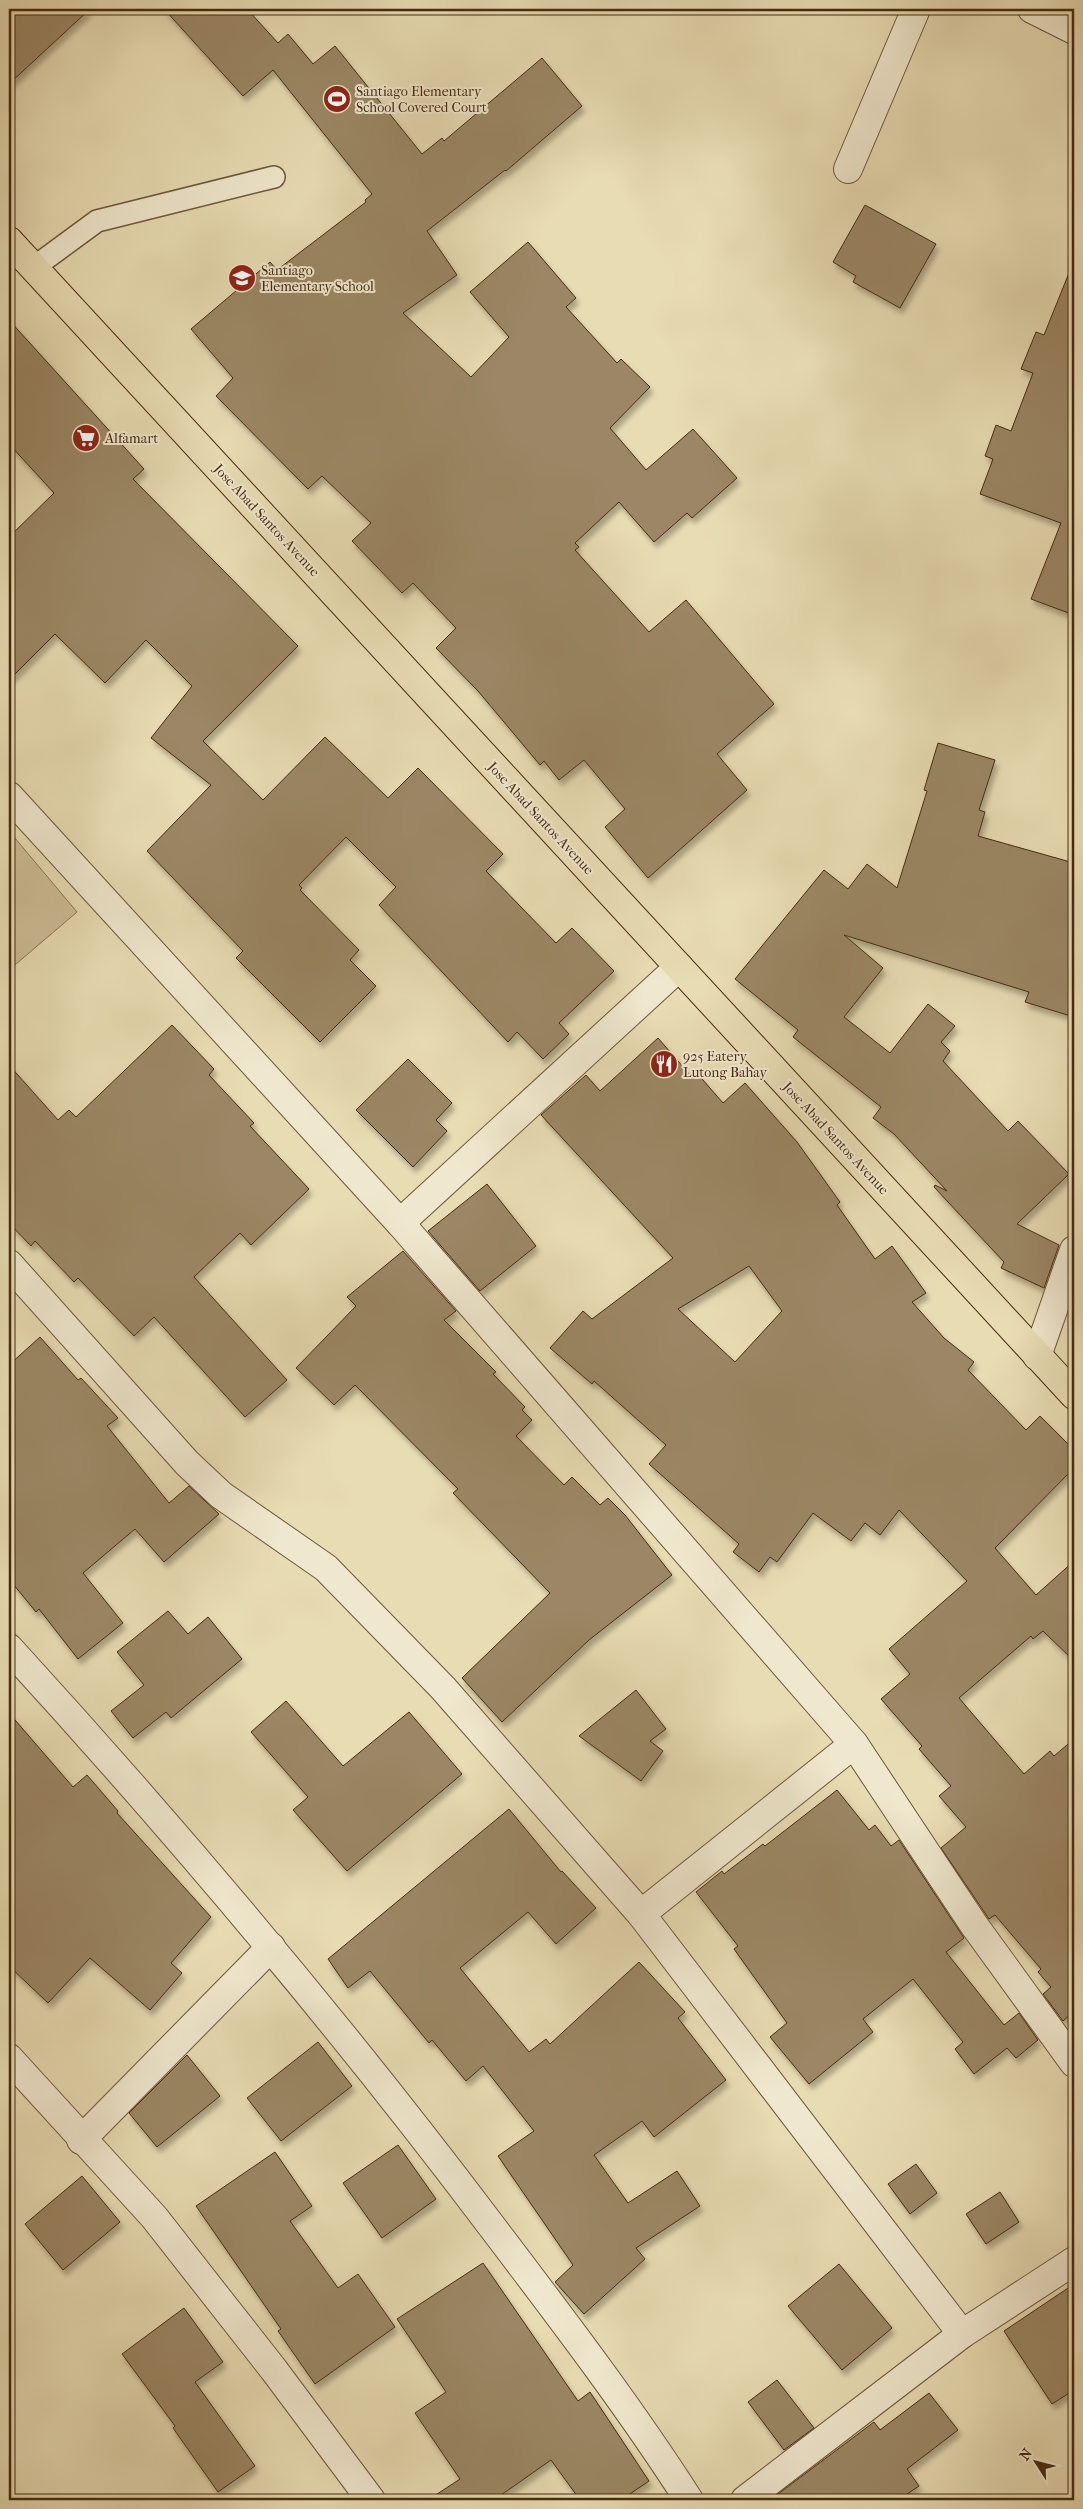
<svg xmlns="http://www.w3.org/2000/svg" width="1083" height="2509" font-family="'IM FELL French Canon',serif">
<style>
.green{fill:#cdbe97;stroke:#8a7454}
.building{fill:#9b8765;stroke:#472a11;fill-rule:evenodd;filter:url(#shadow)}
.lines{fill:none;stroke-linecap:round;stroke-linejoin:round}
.lane-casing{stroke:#6f563a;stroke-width:24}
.street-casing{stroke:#6f563a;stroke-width:30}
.highway-casing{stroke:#472a11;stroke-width:30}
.lane{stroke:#f0e8ce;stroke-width:21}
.street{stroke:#f0e8ce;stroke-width:28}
.highway{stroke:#e8dcb3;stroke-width:28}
.labels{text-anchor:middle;stroke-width:4;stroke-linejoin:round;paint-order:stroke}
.poi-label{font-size:14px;fill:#472a11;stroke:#f0e8ce;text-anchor:start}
.street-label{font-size:14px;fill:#472a11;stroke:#f0e8ce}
</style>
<defs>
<filter id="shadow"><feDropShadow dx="3" dy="5.5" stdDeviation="2.5" flood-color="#0004"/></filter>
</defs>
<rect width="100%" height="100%" fill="#e8dcb3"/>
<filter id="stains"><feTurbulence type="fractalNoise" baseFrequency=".004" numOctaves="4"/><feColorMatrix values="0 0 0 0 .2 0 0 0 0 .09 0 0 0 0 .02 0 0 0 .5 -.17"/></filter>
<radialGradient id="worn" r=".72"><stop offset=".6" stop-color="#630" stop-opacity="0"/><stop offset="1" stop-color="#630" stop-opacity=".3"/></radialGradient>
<!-- green -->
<path class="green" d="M 9,831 L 77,912 L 9,970 Z"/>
<!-- building -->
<g class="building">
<path d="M 9,9 L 90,9 L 9,84 Z"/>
<path d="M 164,9 L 247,9 L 278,43 L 288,34 L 313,64 L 335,46 L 422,154 L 442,138 L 444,141 L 542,58 L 582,106 L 506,171 L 505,170 L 427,231 L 457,275 L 403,313 L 471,377 L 509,337 L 470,292 L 528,242 L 576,298 L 566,307 L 617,363 L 621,359 L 650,387 L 610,428 L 646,470 L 693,429 L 737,478 L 692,518 L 687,513 L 654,542 L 619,502 L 575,543 L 579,547 L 575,550 L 649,632 L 686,600 L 774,704 L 717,754 L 747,790 L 648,878 L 605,827 L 625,809 L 584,760 L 559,780 L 544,761 L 540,765 L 478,691 L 436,648 L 456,628 L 413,583 L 402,593 L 352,541 L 371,523 L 322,476 L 308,489 L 216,396 L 233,378 L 191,329 L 270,262 L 277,270 L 366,202 L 365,200 L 372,194 L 273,70 L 243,96 Z"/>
<path d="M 865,205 L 936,244 L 900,308 L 853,282 L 856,276 L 833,262 Z"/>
<path d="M 1073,263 L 1074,263 L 1074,615 L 1031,599 L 1061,523 L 980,494 L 993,459 L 985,456 L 996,425 L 1011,431 L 1033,373 L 1021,369 L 1036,332 L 1044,335 Z"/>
<path d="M 9,320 L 144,469 L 133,479 L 298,646 L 203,741 L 263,800 L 325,737 L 388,798 L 418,768 L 503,854 L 486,871 L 556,943 L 572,928 L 614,971 L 559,1023 L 569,1034 L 543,1059 L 517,1032 L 508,1042 L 379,905 L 396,887 L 346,837 L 299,885 L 302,888 L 300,890 L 359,950 L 350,960 L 376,986 L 320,1042 L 236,958 L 243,951 L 147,851 L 211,785 L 151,738 L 192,686 L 146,640 L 105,683 L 55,634 L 9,680 L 9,537 L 54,493 L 9,444 Z"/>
<path d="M 938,743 L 995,760 L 979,810 L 985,812 L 978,836 L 1074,863 L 1074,1017 L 1025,1002 L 1029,992 L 844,935 L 883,968 L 844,1017 L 890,1053 L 928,1004 L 955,1026 L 941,1042 L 950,1051 L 943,1061 L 1008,1131 L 1018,1121 L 1069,1174 L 1017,1224 L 1059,1245 L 1044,1288 L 1001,1268 L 1004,1262 L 934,1187 L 935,1185 L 947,1191 L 894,1134 L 873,1118 L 881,1107 L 793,1037 L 798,1030 L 735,979 L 824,870 L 848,889 L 867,864 L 897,888 L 927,791 L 924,790 Z"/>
<path d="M 172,1025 L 214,1069 L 209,1075 L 254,1123 L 250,1126 L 309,1189 L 251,1245 L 240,1233 L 194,1277 L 287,1380 L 245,1417 L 154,1317 L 134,1336 L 78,1278 L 74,1282 L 35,1241 L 31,1246 L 9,1223 L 9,1065 L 58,1120 L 69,1110 L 76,1117 Z"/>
<path d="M 658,1038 L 691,1076 L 696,1072 L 723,1103 L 745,1083 L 797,1142 L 840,1202 L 837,1205 L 875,1259 L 892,1246 L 926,1293 L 912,1302 L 944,1338 L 974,1362 L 968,1370 L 1026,1430 L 1040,1416 L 1074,1450 L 1074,1468 L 995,1548 L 1036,1595 L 1074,1561 L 1074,1661 L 1043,1631 L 1033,1639 L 1031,1636 L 959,1698 L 1024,1774 L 1050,1751 L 1054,1756 L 1074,1739 L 1074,2014 L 1073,2012 L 1063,2021 L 1043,1994 L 1051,1987 L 1038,1972 L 1041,1969 L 995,1915 L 989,1919 L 941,1848 L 966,1827 L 939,1796 L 951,1786 L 919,1749 L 922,1746 L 881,1699 L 910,1674 L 889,1649 L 967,1581 L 899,1510 L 880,1535 L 865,1523 L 851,1541 L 813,1513 L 777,1562 L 770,1557 L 759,1572 L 733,1552 L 739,1544 L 649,1464 L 666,1445 L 594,1381 L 592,1384 L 550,1348 L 583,1311 L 592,1319 L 673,1258 L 541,1115 L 586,1075 L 600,1091 ZM 749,1266 L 782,1311 L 735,1362 L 678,1309 Z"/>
<path d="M 408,1059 L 452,1103 L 436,1120 L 447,1131 L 413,1167 L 356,1110 Z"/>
<path d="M 487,1184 L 536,1246 L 480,1291 L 428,1231 Z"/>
<path d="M 403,1251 L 456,1311 L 444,1320 L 496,1372 L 493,1374 L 525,1407 L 522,1410 L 532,1420 L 516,1436 L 564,1485 L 572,1477 L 600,1505 L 608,1498 L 625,1515 L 672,1575 L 589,1640 L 502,1722 L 462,1678 L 550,1593 L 453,1493 L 458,1489 L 355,1385 L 334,1405 L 296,1368 L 356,1306 L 347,1297 Z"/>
<path d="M 40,1337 L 78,1380 L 81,1378 L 118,1418 L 107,1426 L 169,1503 L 189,1486 L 219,1514 L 164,1562 L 135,1529 L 83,1573 L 123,1623 L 78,1659 L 39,1609 L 36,1612 L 9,1579 L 9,1365 Z"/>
<path d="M 168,1611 L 188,1634 L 208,1617 L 242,1659 L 171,1718 L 166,1712 L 133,1738 L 111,1711 L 144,1685 L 117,1652 Z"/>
<path d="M 636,1690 L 666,1729 L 650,1741 L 663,1751 L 641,1781 L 579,1736 Z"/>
<path d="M 286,1701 L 343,1766 L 409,1712 L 462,1774 L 347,1871 L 293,1810 L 308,1797 L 251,1732 Z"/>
<path d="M 9,1713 L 73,1787 L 87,1775 L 118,1811 L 117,1813 L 211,1917 L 171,1963 L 182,1973 L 150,2010 L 90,1958 L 48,2003 L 9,1966 Z"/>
<path d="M 837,1790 L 869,1830 L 875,1825 L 891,1846 L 899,1840 L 964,1938 L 946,1952 L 1004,2025 L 1019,2013 L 1038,2040 L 1016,2058 L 1007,2048 L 974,2074 L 955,2049 L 963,2042 L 913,1979 L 863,2019 L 873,2032 L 809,2084 L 770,2037 L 787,2023 L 734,1949 L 738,1946 L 696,1892 L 722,1871 L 724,1874 L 763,1844 L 765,1846 Z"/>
<path d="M 509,1809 L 561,1872 L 562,1871 L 596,1908 L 556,1944 L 528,1912 L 460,1968 L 529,2052 L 546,2039 L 550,2044 L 639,1962 L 685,2012 L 678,2018 L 726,2080 L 654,2137 L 642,2121 L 594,2155 L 628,2203 L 677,2171 L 700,2206 L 636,2248 L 645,2259 L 584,2314 L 555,2282 L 573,2265 L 498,2156 L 534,2131 L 483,2066 L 466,2081 L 432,2040 L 429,2043 L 370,1971 L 348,1988 L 328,1959 Z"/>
<path d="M 318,2042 L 352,2086 L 281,2141 L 247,2098 Z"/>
<path d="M 187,2055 L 220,2096 L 157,2147 L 129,2113 Z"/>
<path d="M 398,2145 L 436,2199 L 382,2238 L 343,2183 Z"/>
<path d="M 275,2152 L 312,2206 L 290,2221 L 338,2288 L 358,2274 L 395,2327 L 315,2384 L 278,2331 L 281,2329 L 196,2206 Z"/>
<path d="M 916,2164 L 937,2193 L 910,2214 L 888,2184 Z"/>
<path d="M 82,2176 L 120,2222 L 63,2270 L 25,2224 Z"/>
<path d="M 1000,2192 L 1019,2222 L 986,2244 L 966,2214 Z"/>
<path d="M 483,2263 L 578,2401 L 590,2392 L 649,2481 L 621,2500 L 580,2500 L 551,2460 L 494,2500 L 428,2500 L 460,2479 L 415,2413 L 446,2392 L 397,2319 Z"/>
<path d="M 839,2264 L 892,2328 L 842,2370 L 788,2306 Z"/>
<path d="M 1074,2284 L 1074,2390 L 1052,2404 L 1004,2331 Z"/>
<path d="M 184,2308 L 223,2362 L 195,2382 L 255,2466 L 218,2492 L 173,2428 L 175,2426 L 122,2354 Z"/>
<path d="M 777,2380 L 814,2428 L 784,2450 L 748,2402 Z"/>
<path d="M 929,2393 L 958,2430 L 907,2469 L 919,2486 L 898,2500 L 770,2500 L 874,2422 L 880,2430 Z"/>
</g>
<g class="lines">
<!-- lane casing -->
<g class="lane-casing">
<path id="lane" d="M 33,268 L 97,221 L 274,177"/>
</g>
<!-- street casing -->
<g class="street-casing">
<g id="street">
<path d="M 1032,9 L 1074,30"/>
<path d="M 848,169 L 916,9"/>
<path d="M 9,796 L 400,1223 L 854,1744 L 974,1925 L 1074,2063"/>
<path d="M 400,1223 L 679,967"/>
<path d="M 9,1264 L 187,1463 L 221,1495 L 326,1568 L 443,1688 L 641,1914 L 962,2334"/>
<path d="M 1037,1356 L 1074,1250"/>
<path d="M 9,1648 C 178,1833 339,2024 490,2224 C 559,2315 628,2405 689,2500"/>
<path d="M 641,1914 L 854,1744"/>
<path d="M 9,2058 L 154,2217 L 274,2370 L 371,2500"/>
<path d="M 81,2140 L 271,1947"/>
<path d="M 745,2500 L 962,2334 L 1074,2261"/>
</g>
</g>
<!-- highway casing -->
<g class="highway-casing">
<path id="highway" d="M 9,241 L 1074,1395"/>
</g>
<!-- lane -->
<use href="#lane" class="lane"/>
<!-- street -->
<use href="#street" class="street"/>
<!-- highway -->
<use href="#highway" class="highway"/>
</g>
<!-- icons -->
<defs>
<g id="stadium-disc" transform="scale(1.4375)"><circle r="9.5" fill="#8f2418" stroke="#f0e8ce"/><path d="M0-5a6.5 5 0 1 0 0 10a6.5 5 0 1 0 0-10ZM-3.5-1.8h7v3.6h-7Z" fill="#fff"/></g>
<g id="school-disc" transform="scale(1.4375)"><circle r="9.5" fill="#8f2418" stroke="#f0e8ce"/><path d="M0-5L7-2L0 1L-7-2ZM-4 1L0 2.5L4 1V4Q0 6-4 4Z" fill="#fff"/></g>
<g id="supermarket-disc" transform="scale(1.4375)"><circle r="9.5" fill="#8f2418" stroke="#f0e8ce"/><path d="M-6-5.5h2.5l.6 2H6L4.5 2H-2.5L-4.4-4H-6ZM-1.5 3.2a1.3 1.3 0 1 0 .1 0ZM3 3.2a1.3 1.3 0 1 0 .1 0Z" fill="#fff"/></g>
<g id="restaurant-disc" transform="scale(1.4375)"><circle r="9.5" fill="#8f2418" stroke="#f0e8ce"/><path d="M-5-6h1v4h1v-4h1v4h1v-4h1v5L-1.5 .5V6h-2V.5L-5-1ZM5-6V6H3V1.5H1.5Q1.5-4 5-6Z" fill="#fff"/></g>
</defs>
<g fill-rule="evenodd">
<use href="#stadium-disc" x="337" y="99"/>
<use href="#school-disc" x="242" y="278"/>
<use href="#supermarket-disc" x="86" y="438"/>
<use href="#restaurant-disc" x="664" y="1064"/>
</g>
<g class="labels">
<!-- poi labels -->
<g class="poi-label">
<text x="356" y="96">Santiago Elementary<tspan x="356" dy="16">School Covered Court</tspan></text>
<text x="261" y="275">Santiago<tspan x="261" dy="16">Elementary School</tspan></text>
<text x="105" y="443">Alfamart</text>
<text x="683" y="1061">925 Eatery<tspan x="683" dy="16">Lutong Bahay</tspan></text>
</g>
<!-- street labels -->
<g class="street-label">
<text transform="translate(267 520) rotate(47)" y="5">Jose Abad Santos Avenue</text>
<text transform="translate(541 818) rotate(47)" y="5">Jose Abad Santos Avenue</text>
<text transform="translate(836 1138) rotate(47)" y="5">Jose Abad Santos Avenue</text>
</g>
</g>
<!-- margin -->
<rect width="1083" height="2509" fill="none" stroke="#e8dcb3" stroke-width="30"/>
<rect x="10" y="10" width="1063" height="2489" fill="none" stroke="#472a11" stroke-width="2.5"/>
<rect x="15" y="15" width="1053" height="2479" fill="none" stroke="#472a11"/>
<!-- north arrow -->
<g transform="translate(1036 2462) rotate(306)" stroke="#f0e8ce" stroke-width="4" paint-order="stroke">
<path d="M0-4L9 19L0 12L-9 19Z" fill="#472a11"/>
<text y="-8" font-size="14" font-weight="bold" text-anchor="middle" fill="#472a11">N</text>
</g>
<rect width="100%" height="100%" filter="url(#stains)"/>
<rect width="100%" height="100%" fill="url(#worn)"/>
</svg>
